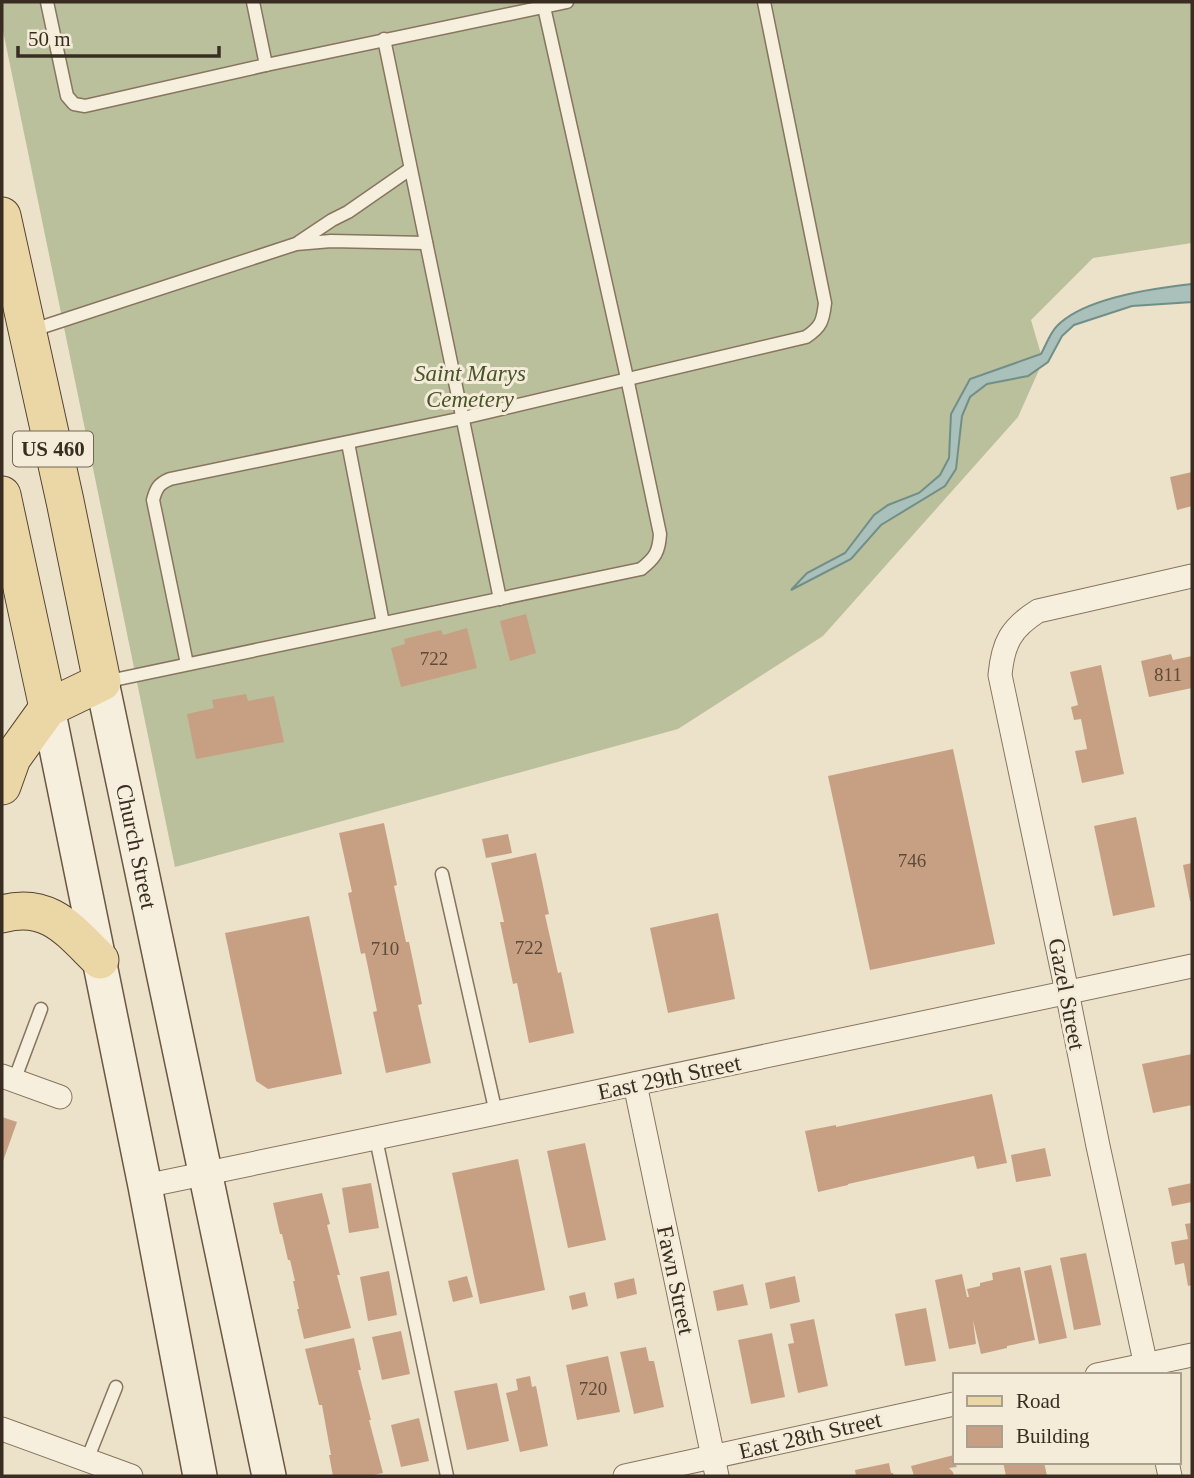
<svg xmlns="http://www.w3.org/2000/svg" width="1194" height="1478" font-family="'Times New Roman',serif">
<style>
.cemetery{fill:#babf9c}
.water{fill:#aac0ba;stroke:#718f88;stroke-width:2}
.building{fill:#c7a083}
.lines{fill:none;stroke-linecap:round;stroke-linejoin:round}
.service-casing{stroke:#87755f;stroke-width:15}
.minor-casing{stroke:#87755f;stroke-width:25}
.secondary-casing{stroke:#695742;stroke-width:36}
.primary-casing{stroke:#543;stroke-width:39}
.service{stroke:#f7efdd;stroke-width:12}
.minor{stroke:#f7efdd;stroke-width:23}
.secondary{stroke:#f7efdd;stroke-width:33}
.primary{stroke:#ebd7a5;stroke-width:37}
.labels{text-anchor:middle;stroke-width:6;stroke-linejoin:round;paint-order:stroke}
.number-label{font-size:19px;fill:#5c4a3a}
.shield{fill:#f4ecd9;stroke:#716659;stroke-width:2}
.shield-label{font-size:21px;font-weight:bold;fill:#392d22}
.park-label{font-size:23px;font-style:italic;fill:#48532a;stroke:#f4ecd9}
.street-label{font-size:23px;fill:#392d22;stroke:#f4ecd9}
</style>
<rect width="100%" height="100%" fill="#ece2ca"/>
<!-- cemetery -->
<path class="cemetery" d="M 2,2 L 1192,2 L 1192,243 L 1093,258 L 1031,320 L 1043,361 L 1018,417 L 823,636 L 678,729 L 175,867 L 2,26 Z"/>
<!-- water -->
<path class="water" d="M 1192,284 L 1192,302 L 1132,306 L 1074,325 L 1062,336 L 1048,362 L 1028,376 L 987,384 L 970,397 L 962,416 L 956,469 L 945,486 L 881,525 L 851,559 L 791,590 L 807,573 L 845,553 L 874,515 L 888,505 L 919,493 L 940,475 L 949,458 L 951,414 L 970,379 L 1041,354 C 1046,345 1050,333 1057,326 C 1084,298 1155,288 1192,284 Z"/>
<!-- building -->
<g class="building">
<path d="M 1192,472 L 1192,506 L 1177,510 L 1170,477 Z"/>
<path d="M 526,614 L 536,653 L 510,661 L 500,621 Z"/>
<path d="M 467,628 L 477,668 L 401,687 L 391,648 L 405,644 L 404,639 L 441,630 L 443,635 Z"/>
<path d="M 1171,654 L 1173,660 L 1192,656 L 1192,688 L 1149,697 L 1141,661 Z"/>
<path d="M 1101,665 L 1124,774 L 1082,783 L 1075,751 L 1087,749 L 1081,719 L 1074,720 L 1071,707 L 1078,705 L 1070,672 Z"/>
<path d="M 246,694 L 248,701 L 274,696 L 284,742 L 196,759 L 187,714 L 214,708 L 212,700 Z"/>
<path d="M 953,749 L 995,944 L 870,970 L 828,776 Z"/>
<path d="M 1136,817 L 1155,907 L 1113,916 L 1094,826 Z"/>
<path d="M 384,823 L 397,885 L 394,886 L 406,942 L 409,942 L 422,1004 L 418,1005 L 431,1063 L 386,1073 L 373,1012 L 377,1011 L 365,953 L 361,954 L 348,893 L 352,892 L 339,833 Z"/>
<path d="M 508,834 L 512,853 L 486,858 L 482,839 Z"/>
<path d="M 536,853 L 549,914 L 545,915 L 558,973 L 561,972 L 574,1033 L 529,1043 L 517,983 L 513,984 L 500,922 L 504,922 L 491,863 Z"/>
<path d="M 1192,863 L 1192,900 L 1190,901 L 1183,865 Z"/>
<path d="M 718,913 L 735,999 L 668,1013 L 650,928 Z"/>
<path d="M 309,916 L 342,1074 L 268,1089 L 256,1081 L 225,933 Z"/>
<path d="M 1192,1054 L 1192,1105 L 1153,1113 L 1142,1064 Z"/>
<path d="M 992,1094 L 1007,1163 L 977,1169 L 974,1156 L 848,1184 L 848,1185 L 818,1192 L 805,1131 L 836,1125 L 836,1127 Z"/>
<path d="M 2,1117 L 17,1122 L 2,1164 Z"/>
<path d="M 585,1143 L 606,1240 L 568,1248 L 547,1151 Z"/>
<path d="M 1045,1148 L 1051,1176 L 1016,1182 L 1011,1155 Z"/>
<path d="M 518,1159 L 545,1290 L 480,1304 L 452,1173 Z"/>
<path d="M 371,1183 L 379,1228 L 349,1233 L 342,1188 Z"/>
<path d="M 1192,1183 L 1192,1202 L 1172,1206 L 1168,1188 Z"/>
<path d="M 322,1193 L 330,1224 L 327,1225 L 340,1275 L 337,1275 L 351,1328 L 304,1339 L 297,1309 L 299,1309 L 293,1281 L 295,1281 L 290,1260 L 288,1260 L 282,1234 L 280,1234 L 273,1203 Z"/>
<path d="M 1192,1223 L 1192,1285 L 1188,1286 L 1184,1263 L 1175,1265 L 1171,1242 L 1188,1239 L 1185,1224 Z"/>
<path d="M 1086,1253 L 1101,1325 L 1074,1330 L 1060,1258 Z"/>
<path d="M 1051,1265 L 1067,1338 L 1039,1344 L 1024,1271 Z"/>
<path d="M 1020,1267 L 1035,1340 L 1007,1346 L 1007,1348 L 981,1354 L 973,1320 L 976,1344 L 949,1349 L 935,1280 L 962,1274 L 967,1297 L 969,1297 L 967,1289 L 980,1286 L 980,1283 L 993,1280 L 992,1273 Z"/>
<path d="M 389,1271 L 397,1315 L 368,1321 L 360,1277 Z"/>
<path d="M 467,1276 L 473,1297 L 453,1302 L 448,1281 Z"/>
<path d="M 795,1276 L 800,1302 L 770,1309 L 765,1283 Z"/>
<path d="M 634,1278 L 637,1294 L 617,1299 L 614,1283 Z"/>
<path d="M 743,1284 L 748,1305 L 717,1311 L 713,1291 Z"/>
<path d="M 585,1292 L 588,1306 L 572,1310 L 569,1296 Z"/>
<path d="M 926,1308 L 936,1361 L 905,1366 L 895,1314 Z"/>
<path d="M 814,1319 L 828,1386 L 798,1393 L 788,1344 L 794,1343 L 790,1324 Z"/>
<path d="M 401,1331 L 410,1374 L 382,1380 L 372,1337 Z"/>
<path d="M 772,1333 L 785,1397 L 751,1404 L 738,1340 Z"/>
<path d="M 354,1338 L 361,1370 L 358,1370 L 371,1420 L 369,1420 L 383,1473 L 369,1476 L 333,1476 L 329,1455 L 331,1455 L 322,1405 L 319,1405 L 305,1349 Z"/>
<path d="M 646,1347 L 649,1361 L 654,1361 L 664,1407 L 634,1414 L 620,1352 Z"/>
<path d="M 608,1356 L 620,1412 L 577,1420 L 566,1365 Z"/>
<path d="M 530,1376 L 532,1387 L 536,1386 L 548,1446 L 520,1452 L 506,1393 L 518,1390 L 516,1379 Z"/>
<path d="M 497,1383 L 509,1441 L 467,1450 L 454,1391 Z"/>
<path d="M 419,1418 L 429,1461 L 401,1467 L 391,1425 Z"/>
<path d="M 954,1455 L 954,1462 L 957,1467 L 949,1468 L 953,1472 L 954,1476 L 914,1476 L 911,1466 Z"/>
<path d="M 1003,1462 L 1044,1462 L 1047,1476 L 1006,1476 Z"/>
<path d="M 889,1463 L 891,1473 L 893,1473 L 894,1476 L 856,1476 L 855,1470 Z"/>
</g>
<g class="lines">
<!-- service casing -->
<g class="service-casing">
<g id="service">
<path d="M 47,2 L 67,96 L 74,104 L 85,106 L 266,65 L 253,2"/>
<path d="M 384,39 L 500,599"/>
<path d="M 266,65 L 567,2"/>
<path d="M 299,242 L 332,220 L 348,212 L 410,169"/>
<path d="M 30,331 L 296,244 L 331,241 L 426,243"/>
<path d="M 348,443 L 383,623"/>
<path d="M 187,664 L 153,500 C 156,489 158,484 170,479 L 463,418 L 806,337 C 821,327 823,321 825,303 L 764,2"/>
<path d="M 104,682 L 641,569 C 655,558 659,552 660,534 L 627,378 L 544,7"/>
<path d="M 442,874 L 496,1113"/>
<path d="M 14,1081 L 41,1009"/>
<path d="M 376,1139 L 447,1476"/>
<path d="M 87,1460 L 116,1387"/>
</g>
</g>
<!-- minor casing -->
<g class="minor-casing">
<g id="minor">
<path d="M 2,1076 L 60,1097"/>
<path d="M 635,1084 L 717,1476"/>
<path d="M 145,1186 L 496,1113 L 1192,966"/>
<path d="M 1097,1375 L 1192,1355"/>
<path d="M 1148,1375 L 1098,1146 L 1067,992 L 1000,675 C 1003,643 1011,628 1038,611 L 1192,576"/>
<path d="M 2,1429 L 131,1476"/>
<path d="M 1167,1462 L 1170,1476"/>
<path d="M 625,1476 L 954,1404"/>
</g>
</g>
<!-- secondary casing -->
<g class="secondary-casing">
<g id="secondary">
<path id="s1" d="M 102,682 L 269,1476"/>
<path d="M 48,708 L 145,1186 L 200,1476"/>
</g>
</g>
<!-- primary casing -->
<g class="primary-casing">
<g id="primary">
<path d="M 2,216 L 65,501 L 102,682 L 48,708 L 12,758 L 2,786"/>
<path d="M 2,495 L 48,708"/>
<path d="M 2,914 C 49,901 70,931 100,960"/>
</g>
</g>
<!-- service -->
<use href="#service" class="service"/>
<!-- minor -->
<use href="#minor" class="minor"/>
<!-- secondary -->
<use href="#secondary" class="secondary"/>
<!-- primary -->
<use href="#primary" class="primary"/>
</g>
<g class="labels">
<!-- number labels -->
<g class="number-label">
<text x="434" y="665">722</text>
<text x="1168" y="681">811</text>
<text x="912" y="867">746</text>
<text x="529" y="954">722</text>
<text x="385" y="955">710</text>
<text x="593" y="1395">720</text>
</g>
<!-- shield labels -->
<rect class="shield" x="13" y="431.5" width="80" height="35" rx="5"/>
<g class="shield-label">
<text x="53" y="456">US 460</text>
</g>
<!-- park labels -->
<g class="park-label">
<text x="470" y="381">Saint Marys<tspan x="470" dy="26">Cemetery</tspan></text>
</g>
<!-- street labels -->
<g class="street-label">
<text dy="8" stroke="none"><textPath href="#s1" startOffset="168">Church Street</textPath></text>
<text transform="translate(1067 994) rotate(79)" y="8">Gazel Street</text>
<text transform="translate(669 1077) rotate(-12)" y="8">East 29th Street</text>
<text transform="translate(676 1280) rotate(78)" y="8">Fawn Street</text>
<text transform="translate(810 1435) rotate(-13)" y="8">East 28th Street</text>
</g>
</g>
<!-- border -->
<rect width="1194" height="1478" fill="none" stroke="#392d22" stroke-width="7"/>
<!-- legend -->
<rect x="953" y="1373" width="228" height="91" fill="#f4ecd9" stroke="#a9a090" stroke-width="2"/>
<rect x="967" y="1396" width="35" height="10" fill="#ebd7a5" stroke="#a9a090" stroke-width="2"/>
<text x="1016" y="1408" font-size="21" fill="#392d22">Road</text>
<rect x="967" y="1426" width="35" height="21" fill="#c7a083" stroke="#a9a090" stroke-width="2"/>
<text x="1016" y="1443" font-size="21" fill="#392d22">Building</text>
<!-- scale -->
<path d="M18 46v10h201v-10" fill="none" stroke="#392d22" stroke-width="3.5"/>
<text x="28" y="46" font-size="21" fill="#392d22" stroke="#f4ecd9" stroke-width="5" paint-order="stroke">50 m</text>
</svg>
